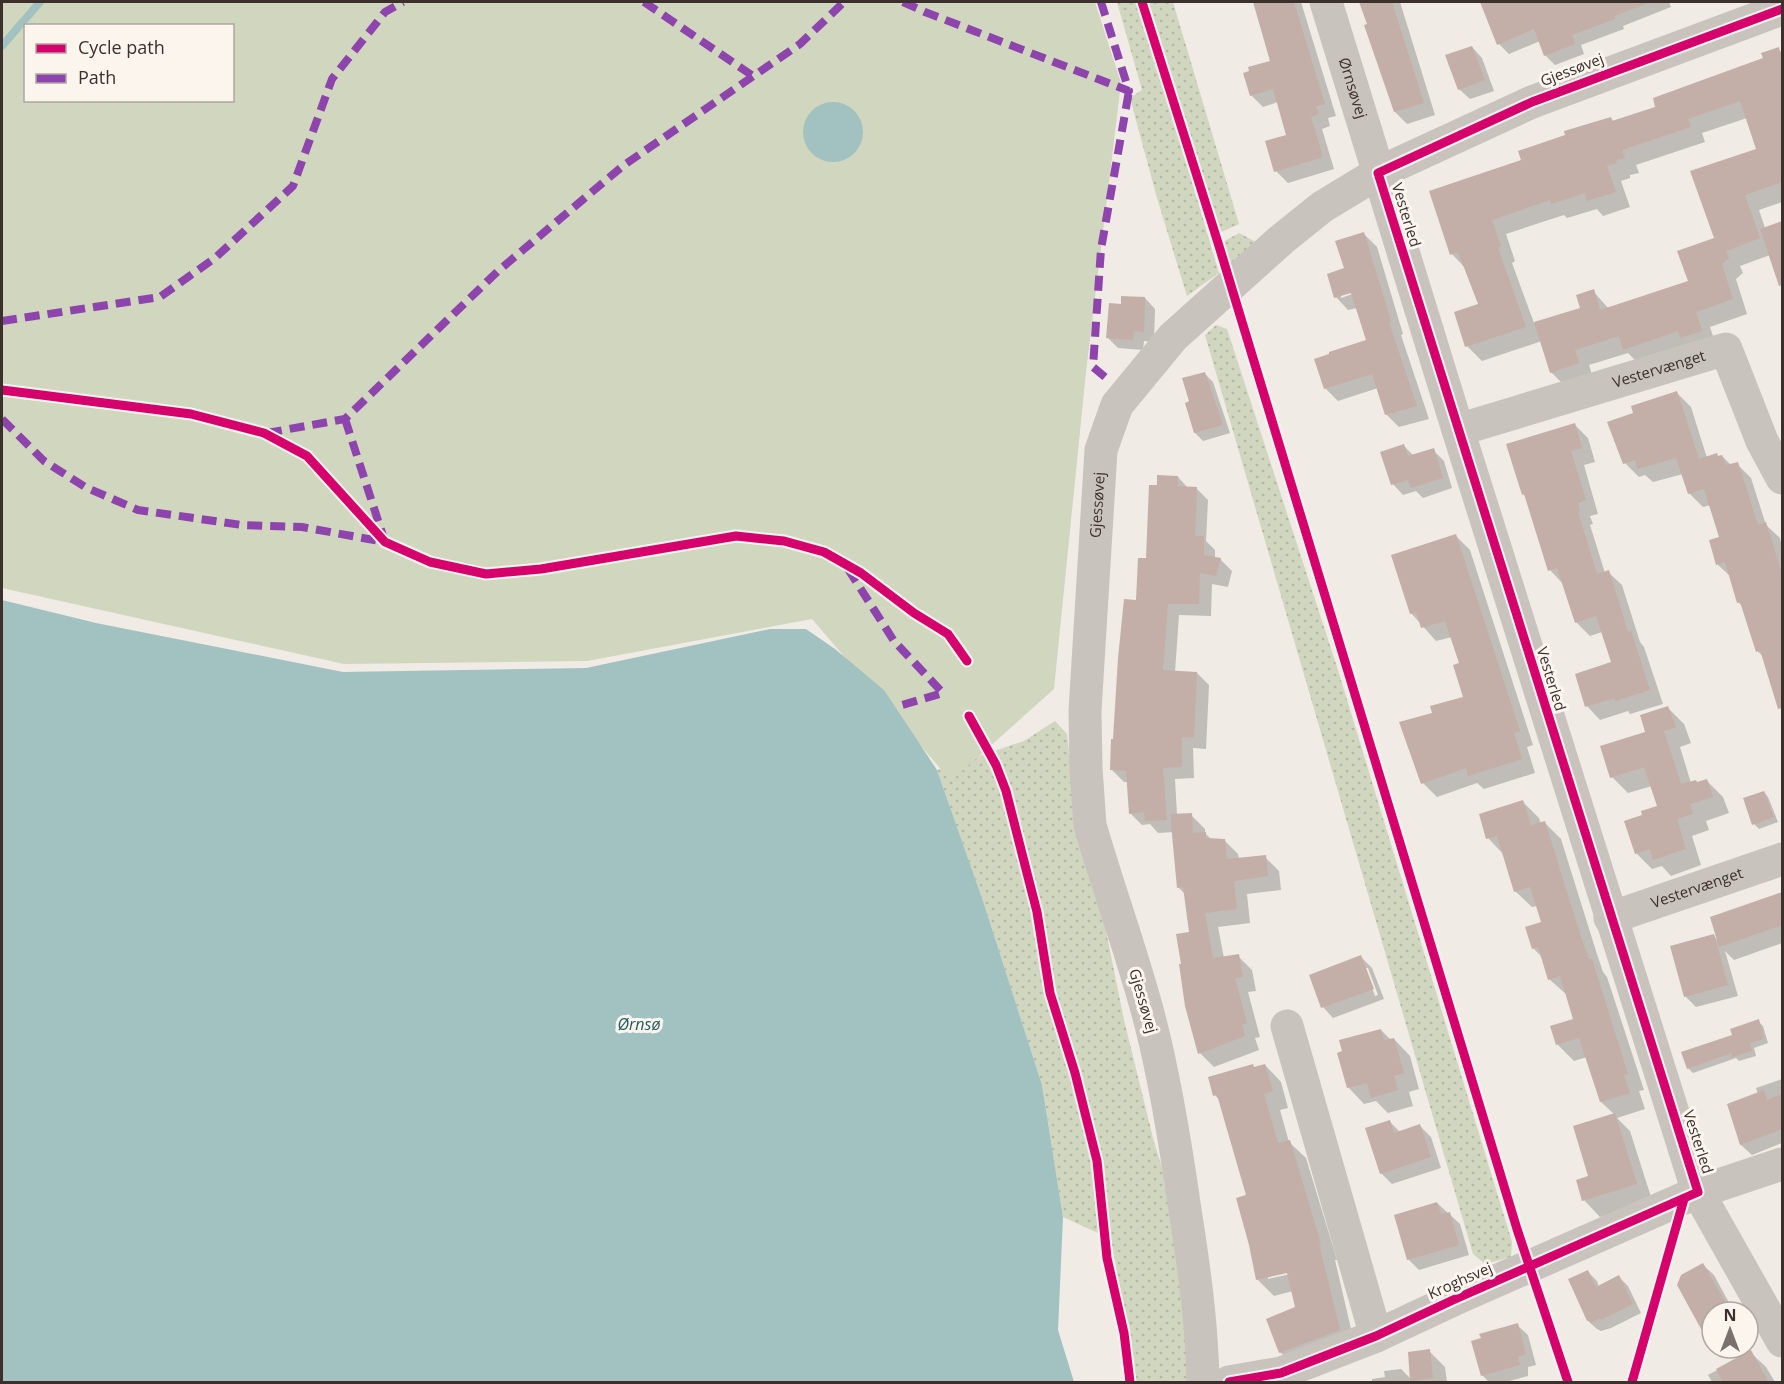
<svg xmlns="http://www.w3.org/2000/svg" width="1784" height="1384" font-family="'Open Sans',sans-serif">
<style>
.grass{fill:url(#grass-dots)}
.park{fill:#d1d6bf;fill-rule:evenodd}
.water{fill:#a1c2c1}
.shadow{fill:#0003;fill-rule:evenodd}
.lines{fill:none;stroke-linecap:round;stroke-linejoin:round}
.stream{stroke:#a1c2c1;stroke-width:8}
.building{fill:#c3afa7}
.minor{stroke:#c9c3be;stroke-width:33}
.quiet{stroke:#8e44ad;stroke-width:8;stroke-dasharray:15 8;stroke-linecap:butt}
.cycleway-casing{stroke:#fbf5ee;stroke-width:13}
.cycleway{stroke:#d6006c;stroke-width:9}
.labels{text-anchor:middle;stroke-width:6;stroke-linejoin:round;paint-order:stroke}
.street-label{font-size:15px;fill:#3b302b;stroke:#fbf5ee}
.water-label{font-size:16px;font-style:italic;fill:#1f5a5e;stroke:#fbf5ee}
</style>
<defs>
<pattern id="grass-dots" width="8" height="8" patternUnits="userSpaceOnUse" patternTransform="scale(1.5)"><rect width="8" height="8" fill="#d1d6bf"/><path d="M2 2h.1M6 6h.1" fill="none" stroke="#b4b8a4" stroke-width="1.8" stroke-linecap="round"/></pattern>
</defs>
<rect width="100%" height="100%" fill="#f0ebe5"/>
<!-- grass -->
<g class="grass">
<path d="M 1117,2 L 1139,2 L 1219,273 L 1187,296 L 1157,198 L 1130,98 L 1142,90 Z"/>
<path d="M 1146,2 L 1173,2 L 1239,224 L 1221,232 Z"/>
<path d="M 1239,233 L 1256,242 L 1232,266 L 1223,242 Z"/>
<path d="M 1216,325 L 1227,329 L 1337,667 L 1512,1242 L 1511,1257 L 1485,1264 L 1473,1254 L 1205,335 Z"/>
<path d="M 1055,721 L 1067,734 L 1078,826 L 1103,916 L 1124,1020 L 1154,1142 L 1173,1202 L 1189,1382 L 1136,1382 L 1111,1239 L 1063,1217 L 1042,1085 L 984,904 L 937,770 L 1024,741 Z"/>
</g>
<!-- park -->
<path class="park" d="M 2,2 L 1095,2 L 1121,83 L 1086,372 L 1054,689 L 951,781 L 812,619 L 587,661 L 344,664 L 2,588 ZM 26,26 L 232,26 L 232,100 L 26,100 Z"/>
<!-- water -->
<g class="water">
<circle cx="833" cy="132" r="30"/>
<path d="M 2,600 L 96,623 L 343,672 L 586,668 L 770,629 L 806,629 L 835,649 L 884,690 L 937,770 L 984,904 L 1042,1085 L 1063,1217 L 1058,1330 L 1074,1382 L 2,1382 Z"/>
</g>
<!-- shadow -->
<g class="shadow">
<path d="M 1258,2 L 1301,2 L 1336,116 L 1328,118 L 1330,126 L 1322,129 L 1334,169 L 1288,183 L 1276,171 L 1288,136 L 1278,102 L 1263,107 L 1251,95 L 1272,62 Z"/>
<path d="M 1361,2 L 1400,2 L 1435,115 L 1407,124 L 1395,112 Z"/>
<path d="M 1482,2 L 1669,2 L 1671,7 L 1623,26 L 1624,29 L 1581,45 L 1584,54 L 1555,65 L 1545,55 L 1540,41 L 1509,54 L 1499,44 Z"/>
<path d="M 1472,47 L 1482,58 L 1494,91 L 1470,99 L 1459,89 Z"/>
<path d="M 1778,49 L 1782,53 L 1782,202 L 1759,210 L 1765,228 L 1782,223 L 1782,278 L 1776,271 L 1770,255 L 1740,266 L 1743,273 L 1736,279 L 1747,314 L 1710,327 L 1716,345 L 1639,364 L 1628,353 L 1589,365 L 1593,378 L 1566,387 L 1551,372 L 1542,341 L 1482,361 L 1467,346 L 1480,305 L 1466,269 L 1452,254 L 1523,161 L 1611,118 L 1614,122 L 1657,108 L 1765,59 ZM 1747,118 L 1758,150 L 1715,239 L 1690,282 L 1609,309 L 1593,291 L 1582,309 L 1534,323 L 1512,263 L 1515,261 L 1506,234 L 1564,215 L 1567,218 L 1597,209 L 1603,216 L 1630,207 L 1621,181 L 1630,178 L 1630,175 L 1639,173 L 1636,165 L 1705,142 L 1702,133 Z"/>
<path d="M 1364,234 L 1377,247 L 1403,334 L 1401,335 L 1429,419 L 1399,427 L 1386,414 L 1378,388 L 1338,401 L 1325,388 L 1367,341 L 1357,308 L 1348,310 L 1336,297 L 1345,269 ZM 1357,289 L 1358,292 L 1341,298 L 1341,294 Z"/>
<path d="M 1145,298 L 1155,309 L 1154,342 L 1144,341 L 1143,350 L 1118,348 L 1107,337 L 1122,306 Z"/>
<path d="M 1204,373 L 1213,382 L 1230,433 L 1203,441 L 1195,433 L 1191,402 Z"/>
<path d="M 1677,393 L 1691,407 L 1707,458 L 1722,456 L 1731,465 L 1737,464 L 1751,478 L 1766,525 L 1780,538 L 1782,547 L 1782,709 L 1764,657 L 1757,651 L 1743,607 L 1738,602 L 1731,577 L 1717,564 L 1721,538 L 1711,505 L 1703,507 L 1689,493 L 1683,474 L 1653,482 L 1645,475 L 1639,477 L 1625,463 L 1635,414 Z"/>
<path d="M 1574,424 L 1588,438 L 1595,462 L 1584,465 L 1598,514 L 1590,516 L 1593,524 L 1590,525 L 1605,573 L 1608,572 L 1622,585 L 1640,642 L 1644,647 L 1663,704 L 1630,714 L 1628,711 L 1600,720 L 1587,706 L 1613,663 L 1602,632 L 1590,636 L 1576,622 L 1564,585 L 1550,570 L 1527,498 L 1523,494 Z"/>
<path d="M 1404,446 L 1414,456 L 1433,450 L 1444,461 L 1452,488 L 1423,498 L 1416,491 L 1403,495 L 1393,484 Z"/>
<path d="M 1178,477 L 1188,488 L 1196,488 L 1208,500 L 1206,541 L 1215,550 L 1215,559 L 1220,559 L 1232,571 L 1228,587 L 1212,584 L 1211,616 L 1179,615 L 1175,672 L 1197,673 L 1209,685 L 1206,749 L 1193,748 L 1194,778 L 1175,779 L 1177,815 L 1191,815 L 1205,829 L 1205,833 L 1212,840 L 1224,840 L 1238,854 L 1239,859 L 1265,857 L 1279,871 L 1281,890 L 1247,894 L 1250,923 L 1218,927 L 1224,958 L 1238,956 L 1252,970 L 1256,991 L 1248,992 L 1260,1037 L 1255,1038 L 1259,1050 L 1214,1067 L 1200,1053 L 1183,965 L 1190,933 L 1186,895 L 1179,888 L 1174,832 L 1158,833 L 1150,824 L 1142,825 L 1130,813 L 1129,782 L 1124,782 L 1112,770 L 1137,601 L 1147,560 L 1158,486 Z"/>
<path d="M 1456,536 L 1470,550 L 1533,745 L 1527,747 L 1535,773 L 1484,789 L 1477,783 L 1437,797 L 1423,783 L 1434,714 L 1464,698 L 1461,664 L 1452,637 L 1436,641 L 1411,613 Z"/>
<path d="M 1668,708 L 1684,724 L 1691,743 L 1680,747 L 1691,783 L 1698,783 L 1707,781 L 1723,797 L 1729,813 L 1706,821 L 1709,830 L 1692,836 L 1701,865 L 1671,876 L 1662,866 L 1652,869 L 1636,853 L 1644,816 L 1659,807 L 1652,786 L 1628,793 L 1612,777 Z"/>
<path d="M 1764,792 L 1768,797 L 1778,822 L 1759,829 L 1754,824 Z"/>
<path d="M 1523,802 L 1539,818 L 1541,824 L 1545,823 L 1561,839 L 1596,951 L 1603,972 L 1607,977 L 1644,1090 L 1639,1091 L 1645,1109 L 1617,1118 L 1630,1131 L 1652,1200 L 1600,1217 L 1584,1200 L 1590,1177 L 1615,1115 L 1601,1102 L 1587,1057 L 1574,1061 L 1558,1045 L 1552,1027 L 1575,1020 L 1567,995 L 1549,979 L 1543,958 L 1533,948 L 1543,923 L 1537,906 L 1532,907 L 1515,891 L 1504,855 L 1488,838 Z"/>
<path d="M 1782,894 L 1782,943 L 1734,960 L 1725,951 L 1738,996 L 1696,1007 L 1685,996 L 1714,936 L 1719,941 L 1712,918 Z"/>
<path d="M 1361,957 L 1372,968 L 1384,999 L 1333,1018 L 1323,1007 ZM 1365,968 L 1368,968 L 1378,995 L 1375,996 Z"/>
<path d="M 1758,1021 L 1763,1026 L 1768,1043 L 1754,1048 L 1756,1056 L 1739,1061 L 1736,1058 L 1693,1073 L 1688,1068 L 1733,1036 Z"/>
<path d="M 1381,1030 L 1391,1040 L 1394,1039 L 1410,1056 L 1419,1089 L 1409,1092 L 1413,1106 L 1388,1113 L 1376,1101 L 1364,1104 L 1348,1087 L 1344,1052 Z"/>
<path d="M 1265,1065 L 1281,1082 L 1288,1108 L 1280,1110 L 1289,1142 L 1306,1158 L 1337,1260 L 1335,1260 L 1355,1346 L 1297,1368 L 1280,1352 L 1297,1308 L 1293,1291 L 1274,1296 L 1257,1279 L 1247,1196 L 1220,1101 L 1215,1095 L 1255,1068 ZM 1294,1270 L 1295,1273 L 1268,1279 L 1268,1276 Z"/>
<path d="M 1782,1079 L 1782,1143 L 1752,1155 L 1741,1145 L 1729,1105 L 1758,1094 L 1756,1088 Z"/>
<path d="M 1390,1122 L 1400,1132 L 1420,1126 L 1431,1137 L 1441,1168 L 1392,1184 L 1381,1173 Z"/>
<path d="M 1437,1203 L 1460,1224 L 1469,1255 L 1419,1270 L 1408,1259 Z"/>
<path d="M 1703,1265 L 1714,1275 L 1734,1312 L 1712,1312 L 1712,1338 Z"/>
<path d="M 1588,1272 L 1597,1281 L 1599,1287 L 1619,1277 L 1628,1286 L 1641,1313 L 1611,1328 L 1601,1331 L 1597,1329 L 1588,1321 L 1570,1280 Z"/>
<path d="M 1517,1325 L 1528,1335 L 1536,1365 L 1528,1367 L 1528,1376 L 1506,1382 L 1489,1382 L 1482,1375 Z"/>
<path d="M 1429,1351 L 1445,1367 L 1447,1382 L 1372,1382 L 1372,1379 L 1385,1377 L 1384,1371 L 1401,1369 L 1412,1380 Z"/>
<path d="M 1750,1352 L 1766,1367 L 1775,1382 L 1712,1382 L 1708,1375 Z"/>
</g>
<g class="lines">
<!-- stream -->
<path class="stream" d="M 2,46 L 40,2"/>
</g>
<!-- building -->
<g class="building">
<path d="M 1253,2 L 1294,2 L 1325,104 L 1316,106 L 1319,114 L 1311,117 L 1323,157 L 1274,172 L 1265,141 L 1286,135 L 1273,89 L 1250,96 L 1243,73 L 1249,71 L 1248,67 L 1270,61 Z"/>
<path d="M 1359,2 L 1392,2 L 1424,103 L 1394,112 L 1364,25 L 1367,24 Z"/>
<path d="M 1480,2 L 1647,2 L 1648,3 L 1614,16 L 1615,19 L 1572,35 L 1575,44 L 1544,56 L 1534,29 L 1497,45 Z"/>
<path d="M 1472,46 L 1485,80 L 1458,90 L 1445,55 Z"/>
<path d="M 1779,47 L 1780,52 L 1782,51 L 1782,182 L 1745,195 L 1760,238 L 1726,251 L 1729,258 L 1722,264 L 1733,299 L 1696,312 L 1702,331 L 1680,338 L 1678,331 L 1623,350 L 1619,336 L 1575,350 L 1579,363 L 1550,373 L 1534,322 L 1580,308 L 1576,295 L 1594,289 L 1600,310 L 1688,281 L 1677,251 L 1714,238 L 1690,171 L 1756,149 L 1740,101 L 1688,119 L 1691,127 L 1622,150 L 1625,158 L 1616,160 L 1617,163 L 1607,166 L 1616,192 L 1587,201 L 1585,193 L 1551,204 L 1550,200 L 1492,220 L 1501,246 L 1498,248 L 1526,327 L 1465,347 L 1454,312 L 1478,304 L 1458,252 L 1450,255 L 1429,191 L 1521,160 L 1518,151 L 1565,135 L 1564,131 L 1611,117 L 1612,121 L 1655,107 L 1653,98 L 1763,58 L 1761,53 Z"/>
<path d="M 1782,221 L 1782,285 L 1779,286 L 1760,229 Z"/>
<path d="M 1364,232 L 1391,321 L 1389,322 L 1417,406 L 1385,415 L 1372,374 L 1324,389 L 1314,359 L 1329,354 L 1329,352 L 1366,340 L 1351,293 L 1334,298 L 1327,274 L 1344,268 L 1335,241 Z"/>
<path d="M 1121,296 L 1145,297 L 1144,332 L 1134,331 L 1133,340 L 1106,338 L 1109,303 L 1121,304 Z"/>
<path d="M 1205,372 L 1223,425 L 1194,433 L 1185,403 L 1189,401 L 1182,378 Z"/>
<path d="M 1677,391 L 1699,459 L 1717,453 L 1718,456 L 1722,455 L 1726,465 L 1738,462 L 1758,525 L 1766,522 L 1782,574 L 1782,708 L 1778,709 L 1760,650 L 1756,652 L 1740,602 L 1737,603 L 1725,562 L 1716,565 L 1709,540 L 1719,537 L 1704,489 L 1688,494 L 1676,458 L 1637,469 L 1635,460 L 1623,464 L 1607,422 L 1633,413 L 1631,406 Z"/>
<path d="M 1575,423 L 1582,448 L 1571,451 L 1586,500 L 1578,503 L 1580,511 L 1578,512 L 1597,574 L 1609,570 L 1628,632 L 1631,631 L 1650,690 L 1615,701 L 1614,698 L 1585,707 L 1575,674 L 1611,662 L 1596,616 L 1575,623 L 1557,568 L 1548,571 L 1524,494 L 1522,495 L 1506,444 Z"/>
<path d="M 1404,444 L 1408,456 L 1434,448 L 1443,478 L 1411,488 L 1408,480 L 1391,485 L 1380,452 Z"/>
<path d="M 1157,475 L 1178,476 L 1178,486 L 1197,487 L 1195,536 L 1204,536 L 1204,555 L 1221,558 L 1216,576 L 1200,573 L 1199,604 L 1168,604 L 1163,670 L 1197,672 L 1194,738 L 1182,737 L 1182,767 L 1163,768 L 1167,820 L 1145,821 L 1144,812 L 1129,814 L 1126,771 L 1110,770 L 1111,739 L 1113,739 L 1118,658 L 1124,599 L 1136,600 L 1138,558 L 1146,558 L 1149,485 L 1157,485 Z"/>
<path d="M 1456,534 L 1520,731 L 1514,733 L 1522,759 L 1468,776 L 1466,768 L 1421,784 L 1399,722 L 1432,713 L 1430,706 L 1463,697 L 1453,665 L 1459,663 L 1445,621 L 1421,628 L 1416,612 L 1410,614 L 1391,555 Z"/>
<path d="M 1668,706 L 1676,727 L 1664,731 L 1681,784 L 1696,780 L 1697,782 L 1707,779 L 1713,797 L 1690,804 L 1693,814 L 1677,819 L 1686,849 L 1653,860 L 1650,849 L 1635,854 L 1624,821 L 1642,815 L 1641,811 L 1657,806 L 1644,767 L 1610,778 L 1600,746 L 1645,732 L 1640,715 Z"/>
<path d="M 1764,791 L 1774,817 L 1752,825 L 1743,798 Z"/>
<path d="M 1523,800 L 1531,825 L 1545,821 L 1580,934 L 1589,959 L 1592,959 L 1628,1074 L 1624,1075 L 1630,1093 L 1600,1102 L 1579,1038 L 1556,1045 L 1550,1026 L 1573,1019 L 1560,976 L 1548,980 L 1538,947 L 1532,949 L 1525,927 L 1541,922 L 1530,887 L 1514,892 L 1497,836 L 1486,839 L 1479,814 Z"/>
<path d="M 1192,813 L 1193,833 L 1206,832 L 1206,838 L 1225,839 L 1227,859 L 1266,855 L 1268,876 L 1234,881 L 1237,909 L 1205,913 L 1213,958 L 1239,954 L 1243,977 L 1235,978 L 1247,1023 L 1242,1025 L 1245,1036 L 1198,1054 L 1185,1006 L 1179,964 L 1181,964 L 1176,934 L 1189,932 L 1183,887 L 1177,888 L 1171,824 L 1171,814 Z"/>
<path d="M 1782,892 L 1782,925 L 1719,947 L 1710,917 Z"/>
<path d="M 1714,934 L 1728,985 L 1684,997 L 1670,946 Z"/>
<path d="M 1361,955 L 1374,989 L 1321,1008 L 1309,975 Z"/>
<path d="M 1759,1019 L 1764,1039 L 1750,1043 L 1752,1051 L 1732,1057 L 1731,1053 L 1687,1069 L 1681,1052 L 1732,1035 L 1730,1029 Z"/>
<path d="M 1381,1029 L 1384,1040 L 1394,1038 L 1404,1073 L 1394,1076 L 1398,1090 L 1371,1098 L 1367,1083 L 1347,1088 L 1337,1053 L 1342,1051 L 1339,1040 Z"/>
<path d="M 1253,1064 L 1254,1067 L 1265,1064 L 1273,1091 L 1264,1094 L 1278,1143 L 1290,1140 L 1321,1244 L 1319,1244 L 1340,1330 L 1279,1353 L 1266,1319 L 1295,1307 L 1287,1273 L 1256,1280 L 1249,1245 L 1236,1198 L 1246,1195 L 1217,1095 L 1213,1096 L 1208,1077 Z"/>
<path d="M 1764,1090 L 1767,1100 L 1782,1094 L 1782,1129 L 1740,1145 L 1727,1104 Z"/>
<path d="M 1615,1113 L 1637,1184 L 1582,1201 L 1576,1180 L 1588,1176 L 1573,1126 Z"/>
<path d="M 1390,1120 L 1394,1133 L 1420,1124 L 1431,1157 L 1380,1174 L 1365,1128 Z"/>
<path d="M 1437,1202 L 1441,1214 L 1450,1212 L 1459,1245 L 1407,1260 L 1394,1215 Z"/>
<path d="M 1703,1263 L 1731,1312 L 1712,1312 L 1712,1349 L 1677,1285 L 1681,1275 Z"/>
<path d="M 1588,1270 L 1596,1287 L 1619,1275 L 1633,1304 L 1601,1320 L 1600,1318 L 1591,1323 L 1589,1320 L 1587,1321 L 1568,1279 Z"/>
<path d="M 1518,1323 L 1526,1354 L 1518,1357 L 1520,1365 L 1481,1376 L 1471,1341 L 1481,1338 L 1479,1334 Z"/>
<path d="M 1430,1349 L 1433,1378 L 1410,1381 L 1408,1352 Z"/>
<path d="M 1751,1350 L 1769,1383 L 1723,1383 L 1716,1369 Z"/>
</g>
<g class="lines">
<!-- minor -->
<g class="minor">
<path id="s1" d="M 1326,2 L 1458,430 L 1698,1192 L 1782,1341"/>
<path id="s2" d="M 1458,430 L 1726,349 L 1762,441 L 1782,478"/>
<path id="s3" d="M 1610,918 L 1782,859"/>
<path d="M 1287,1026 L 1376,1336"/>
<path id="s4" d="M 1203,1382 C 1202,1324 1194,1267 1185,1210 C 1176,1147 1166,1083 1150,1021 C 1133,955 1109,891 1090,825 L 1086,768 L 1085,711 L 1101,450 L 1117,405 L 1173,337 L 1281,240 L 1322,207 L 1378,173 L 1532,102 L 1782,9"/>
<path d="M 1229,1382 L 1281,1373 L 1376,1336 L 1453,1300 L 1698,1192 L 1782,1164"/>
</g>
<!-- quiet -->
<g class="quiet">
<path d="M 644,2 L 753,76"/>
<path d="M 903,2 L 925,12 L 1129,91 L 1101,2"/>
<path d="M 2,321 L 160,297 L 215,258 L 293,186 L 332,79 L 385,12 L 403,2"/>
<path d="M 1105,377 L 1093,367 L 1101,249 L 1129,91"/>
<path d="M 2,419 L 44,461 L 85,487 L 138,510 L 242,525 L 302,527 L 385,542 L 345,419"/>
<path d="M 267,433 L 345,419 L 498,271 L 624,165 L 800,44 L 844,2"/>
<path d="M 848,569 L 894,641 L 943,693 L 895,707"/>
</g>
<!-- cycleway casing -->
<g class="cycleway-casing">
<g id="cycleway">
<path d="M 1142,2 L 1219,246 L 1517,1229 L 1568,1382"/>
<path d="M 2,390 L 191,414 L 264,433 L 307,456 L 385,542 L 430,562 L 486,574 L 541,569 L 736,536 L 784,541 L 824,552 L 861,573 L 914,613 L 948,634 L 967,661"/>
<path d="M 969,716 L 996,765 L 1006,791 L 1037,912 L 1050,993 L 1075,1073 L 1097,1161 L 1107,1258 L 1124,1333 L 1130,1382"/>
<path d="M 1229,1382 L 1281,1373 L 1376,1336 L 1453,1300 L 1698,1192 L 1378,173 L 1532,102 L 1782,9"/>
<path d="M 1632,1382 L 1684,1199"/>
</g>
</g>
<!-- cycleway -->
<use href="#cycleway" class="cycleway"/>
</g>
<g class="labels">
<!-- street labels -->
<g class="street-label">
<text transform="translate(1572 70) rotate(-21)" y="5">Gjessøvej</text>
<text dy="5" stroke="none"><textPath href="#s1" startOffset="90">Ørnsøvej</textPath></text>
<text transform="translate(1406 215) rotate(73)" y="5">Vesterled</text>
<text dy="5" stroke="none"><textPath href="#s2" startOffset="210">Vestervænget</textPath></text>
<text dy="5" stroke="none"><textPath href="#s4" startOffset="891">Gjessøvej</textPath></text>
<text transform="translate(1551 679) rotate(73)" y="5">Vesterled</text>
<text dy="5" stroke="none"><textPath href="#s3" startOffset="92">Vestervænget</textPath></text>
<text transform="translate(1143 1001) rotate(74)" y="5">Gjessøvej</text>
<text transform="translate(1698 1142) rotate(72)" y="5">Vesterled</text>
<text transform="translate(1460 1281) rotate(-24)" y="5">Kroghsvej</text>
</g>
<!-- water labels -->
<g class="water-label">
<text x="639" y="1030">Ørnsø</text>
</g>
</g>
<!-- border -->
<rect width="1784" height="1384" fill="none" stroke="#3b302b" stroke-width="6"/>
<!-- legend -->
<rect x="24" y="24" width="210" height="78" fill="#fbf5ee" stroke="#aea6a0" stroke-width="1.5"/>
<rect x="36" y="44" width="30" height="9" fill="#d6006c" stroke="#aea6a0" stroke-width="1.5"/>
<text x="78" y="54" font-size="18" fill="#3b302b">Cycle path</text>
<rect x="36" y="74" width="30" height="9" fill="#8e44ad" stroke="#aea6a0" stroke-width="1.5"/>
<text x="78" y="84" font-size="18" fill="#3b302b">Path</text>
<!-- north arrow -->
<g transform="translate(1730 1330)"><circle r="28" fill="#fbf5ee" stroke="#aea6a0" stroke-width="1.5"/>
<path d="M0-4.5L10 22L0 15L-10 22Z" fill="#7a716c"/>
<text y="-9" font-size="16" font-weight="bold" text-anchor="middle" fill="#3b302b">N</text>
</g>
</svg>
